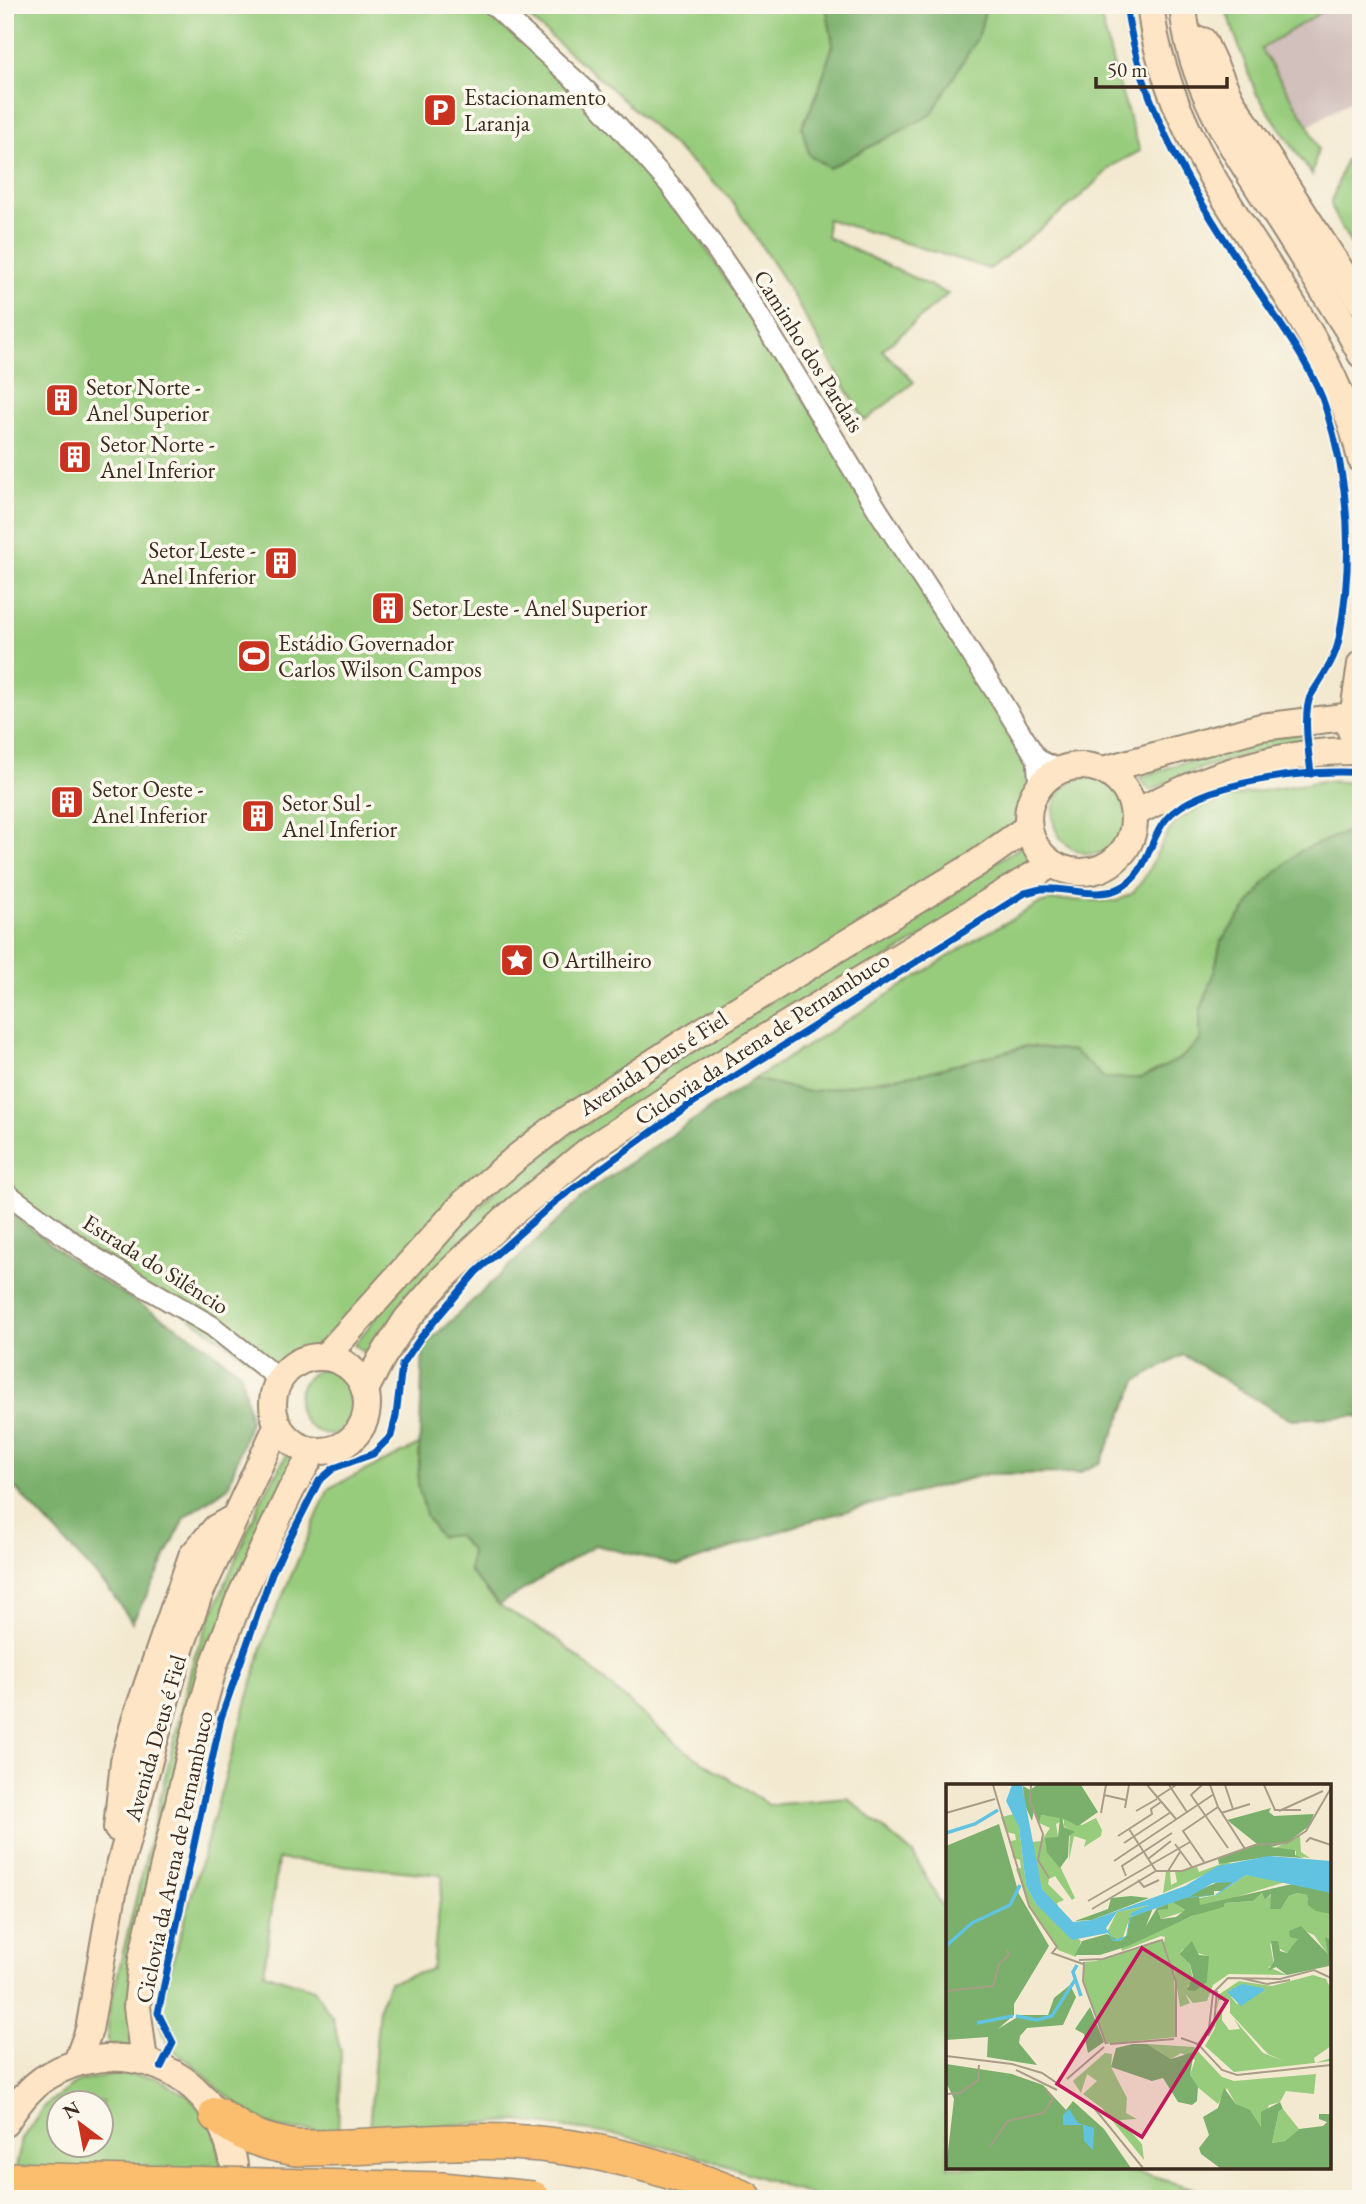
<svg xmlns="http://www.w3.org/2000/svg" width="1366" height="2204" font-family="'EB Garamond',serif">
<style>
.industrial{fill:#d1c0bc}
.green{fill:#98cc7d;stroke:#6a7b4e;stroke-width:2;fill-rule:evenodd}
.forest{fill:#7ab06c;stroke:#5a6d45;stroke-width:2}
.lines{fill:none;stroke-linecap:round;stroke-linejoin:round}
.street-casing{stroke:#978a77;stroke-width:23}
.secondary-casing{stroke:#978a77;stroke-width:30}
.highway-casing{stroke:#978a77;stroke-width:38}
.street{stroke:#fff;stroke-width:19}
.secondary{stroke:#fde5c5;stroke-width:26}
.highway{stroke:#fbbd6e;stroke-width:35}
.highway-bridge-casing{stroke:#978a77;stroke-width:38;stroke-linecap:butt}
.highway-bridge{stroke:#fbbd6e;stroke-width:35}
.cycleway-casing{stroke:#fbf7ec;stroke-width:11}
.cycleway{stroke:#0057b8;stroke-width:7}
.labels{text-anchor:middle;stroke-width:7;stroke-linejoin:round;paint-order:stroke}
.poi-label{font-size:23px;fill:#3b2a1e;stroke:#fbf7ec;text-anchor:start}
.street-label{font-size:23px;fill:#3b2a1e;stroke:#fbf7ec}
.inset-river{fill:none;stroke:#61c3df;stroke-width:3.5}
.inset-road{fill:none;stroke:#a99d89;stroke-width:2}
.view{fill:#c2185b;fill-opacity:0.15;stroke:#c2185b;stroke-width:3.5}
.inset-edge{fill:none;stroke:#3b2a1e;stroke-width:3.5}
</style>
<rect width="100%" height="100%" fill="#fbf7ec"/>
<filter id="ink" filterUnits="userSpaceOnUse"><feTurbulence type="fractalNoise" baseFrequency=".0143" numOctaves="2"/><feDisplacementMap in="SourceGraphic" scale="14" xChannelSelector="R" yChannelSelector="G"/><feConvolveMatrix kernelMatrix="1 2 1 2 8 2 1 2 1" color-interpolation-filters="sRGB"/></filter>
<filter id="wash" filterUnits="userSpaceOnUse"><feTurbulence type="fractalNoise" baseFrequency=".00686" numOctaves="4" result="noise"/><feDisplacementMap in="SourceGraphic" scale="28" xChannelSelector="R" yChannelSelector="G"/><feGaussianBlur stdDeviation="1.57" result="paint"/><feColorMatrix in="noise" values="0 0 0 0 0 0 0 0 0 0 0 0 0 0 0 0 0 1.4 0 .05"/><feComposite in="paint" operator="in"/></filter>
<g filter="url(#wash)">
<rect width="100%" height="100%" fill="#f3e9d0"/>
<!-- industrial -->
<path class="industrial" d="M 1332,5 L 1361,5 L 1361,94 L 1309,126 L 1261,49 Z"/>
<!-- green -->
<g class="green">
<path d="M 5,5 L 493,5 L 646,156 L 1037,759 L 1034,793 L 1022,833 L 561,1123 L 351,1328 L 311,1357 L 301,1360 L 288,1368 L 279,1379 L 5,1192 Z"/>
<path d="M 514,5 L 826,5 L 833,44 L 818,92 L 802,127 L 979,35 L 986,5 L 1098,5 L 1115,72 L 1140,151 L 1113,165 L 1079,198 L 990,269 L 827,219 L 827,237 L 948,294 L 882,350 L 914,382 L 865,421 L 785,282 L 729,197 L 606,84 Z"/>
<path d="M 1224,5 L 1332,5 L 1261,49 L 1309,126 L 1318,149 L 1312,175 L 1256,93 Z"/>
<path d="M 1361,146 L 1361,262 L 1334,214 L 1331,203 L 1345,161 Z"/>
<path d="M 1310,730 L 1305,742 C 1251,753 1199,764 1150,791 L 1139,778 C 1196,757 1251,741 1310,730 Z"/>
<circle cx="1092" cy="815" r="39"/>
<path d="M 1323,781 L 1361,783 L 1361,833 L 1353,829 L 1221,941 L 1215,969 L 1200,1012 L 1200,1041 L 1180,1059 L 1141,1078 L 1104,1078 L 1074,1051 L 1027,1046 L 924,1073 L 808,1092 L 754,1079 L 975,940 L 1037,905 L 1052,900 L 1117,901 L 1133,893 L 1145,877 L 1168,832 L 1178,820 L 1199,808 L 1243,794 Z"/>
<path d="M 1032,840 L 1045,862 L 619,1122 L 377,1360 L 354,1345 L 401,1286 L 497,1189 L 606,1107 L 686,1053 Z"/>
<circle cx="331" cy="1401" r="33"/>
<path d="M 293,1444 L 316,1458 L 189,1740 L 136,2047 L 108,2046 L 108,2015 L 194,1657 L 260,1502 Z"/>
<path d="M 421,1444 L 418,1487 L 471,1550 L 469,1571 L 499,1605 L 559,1641 L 679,1746 L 769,1805 L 848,1798 L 913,1854 L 948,1917 L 948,2167 L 1117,2167 L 1231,2199 L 821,2199 L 696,2155 L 624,2136 L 518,2121 L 369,2130 L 379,2007 L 389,1982 L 432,1969 L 443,1875 L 278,1859 L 264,1973 L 314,1989 L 332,2017 L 341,2052 L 338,2132 L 278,2129 L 253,2115 L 222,2092 L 191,2063 L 168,2046 L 158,2013 L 266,1634 L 329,1488 Z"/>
<path d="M 115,2073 L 154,2077 L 188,2096 L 214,2125 L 227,2199 L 18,2199 L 14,2178 L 22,2139 L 44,2106 L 76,2083 ZM 60,2102 L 102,2102 L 102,2144 L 60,2144 Z"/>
</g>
<!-- forest -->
<g class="forest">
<path d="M 826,5 L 986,5 L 979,35 L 931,115 L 829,168 L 809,155 L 802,127 L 818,92 L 833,45 Z"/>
<path d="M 1353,829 L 1361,833 L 1361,1418 L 1358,1416 L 1289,1419 L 1183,1355 L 1137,1381 L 1101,1462 L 1079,1473 L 987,1474 L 806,1522 L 679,1566 L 595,1545 L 499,1605 L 469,1571 L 471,1550 L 457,1535 L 440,1537 L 427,1518 L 418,1487 L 423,1347 L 594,1187 L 754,1079 L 808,1092 L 924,1073 L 1027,1046 L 1074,1051 L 1104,1078 L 1141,1078 L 1180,1059 L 1200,1041 L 1200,1012 L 1215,969 L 1221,941 L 1267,881 L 1300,851 Z"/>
<path d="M 5,1208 L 87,1272 L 197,1339 L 241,1373 L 250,1421 L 228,1487 L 184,1518 L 157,1576 L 132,1622 L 108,1588 L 5,1477 Z"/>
</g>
</g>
<g filter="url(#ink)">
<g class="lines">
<!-- street casing -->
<g class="street-casing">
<g id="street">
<path d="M 493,5 L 588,92 L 670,185 L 715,248 L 743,289 L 877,509 L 997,694 L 1037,759 L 1039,786"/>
<path d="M 1037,759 L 1060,770"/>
<path d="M 5,1192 L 92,1256 L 212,1326 L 279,1379"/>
</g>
</g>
<!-- secondary casing -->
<g class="secondary-casing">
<g id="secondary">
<path d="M 1151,5 C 1152,33 1161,61 1170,88 C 1217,220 1330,320 1361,459"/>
<path d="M 1183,5 C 1189,88 1238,156 1282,224 C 1305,260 1327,297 1350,333 L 1361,354"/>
<path d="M 1203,41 L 1231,101 L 1361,302"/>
<path d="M 1351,731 L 1361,664"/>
<circle cx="1081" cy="819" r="53"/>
<path d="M 1103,770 L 1261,727 L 1361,715"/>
<path d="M 1135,813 C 1204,776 1281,749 1361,751"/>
<circle cx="320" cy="1404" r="47"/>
<path d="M 325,1357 L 466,1201 L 516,1158 L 561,1123 L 686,1041 L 976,864 L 1028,827"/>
<path d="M 365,1390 L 381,1359 L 407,1319 L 442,1279 L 505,1219 L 589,1150 L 710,1071 L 1052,864"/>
<path d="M 117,1828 L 124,1761 L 135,1721 L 192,1556 L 216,1528 L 230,1520"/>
<path d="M 144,2061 L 137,2007 L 142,1959 L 194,1738 L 214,1665 L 239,1600 L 291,1490 L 314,1451"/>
<path d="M 77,2062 L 89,2030 L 114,1887 L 178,1655 L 198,1597 L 277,1427"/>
<path d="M 5,2123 C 17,2105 29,2087 48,2076 C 112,2038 195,2061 224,2131 C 234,2157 238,2171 231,2199"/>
</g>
</g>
<!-- highway casing -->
<g class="highway-casing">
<path id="highway" d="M 217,2115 C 246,2136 261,2142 296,2148 C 367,2149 438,2139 509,2142 C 592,2145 668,2167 745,2199"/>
</g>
<!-- street -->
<use href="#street" class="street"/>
<!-- secondary -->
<use href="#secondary" class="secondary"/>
<!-- highway -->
<use href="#highway" class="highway"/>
<!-- highway-bridge casing -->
<g class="highway-bridge-casing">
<path id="highway-bridge" d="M 5,2180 L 442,2190 L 533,2199"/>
</g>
<!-- highway-bridge -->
<use href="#highway-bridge" class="highway-bridge"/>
<!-- cycleway casing -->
<g class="cycleway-casing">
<g id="cycleway">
<path d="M 1126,5 C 1142,114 1195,196 1255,286 C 1279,323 1313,367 1326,409 C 1350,483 1353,562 1339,639 C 1335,660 1322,677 1311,695 C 1302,712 1309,755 1311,774"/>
<path d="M 161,2067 L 173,2043 L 158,2013 L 221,1718 L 272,1573 L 319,1481 L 334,1468 L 373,1454 L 391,1436 L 396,1416 L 402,1365 L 421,1337 L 476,1272 L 556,1201 L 686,1107 L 1025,893 C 1030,892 1036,890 1041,889 C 1066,886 1096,900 1120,888 C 1149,874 1148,839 1167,818 C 1199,782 1314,768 1361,773"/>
</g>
</g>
<!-- cycleway -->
<use href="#cycleway" class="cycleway"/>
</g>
</g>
<!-- icons -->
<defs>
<g id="parking-square" transform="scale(1.75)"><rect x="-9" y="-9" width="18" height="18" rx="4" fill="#c8321e" stroke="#fbf7ec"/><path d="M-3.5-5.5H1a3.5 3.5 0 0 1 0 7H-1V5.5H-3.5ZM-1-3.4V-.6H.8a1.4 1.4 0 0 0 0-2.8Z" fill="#fff"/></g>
<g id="building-square" transform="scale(1.75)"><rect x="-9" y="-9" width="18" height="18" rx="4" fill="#c8321e" stroke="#fbf7ec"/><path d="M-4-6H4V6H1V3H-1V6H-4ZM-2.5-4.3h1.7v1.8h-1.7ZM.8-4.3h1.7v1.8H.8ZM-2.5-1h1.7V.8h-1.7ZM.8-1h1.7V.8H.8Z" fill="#fff"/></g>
<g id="stadium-square" transform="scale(1.75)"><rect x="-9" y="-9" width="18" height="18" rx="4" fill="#c8321e" stroke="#fbf7ec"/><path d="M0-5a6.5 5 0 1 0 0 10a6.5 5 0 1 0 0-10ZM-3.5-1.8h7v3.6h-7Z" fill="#fff"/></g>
<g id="sight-square" transform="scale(1.75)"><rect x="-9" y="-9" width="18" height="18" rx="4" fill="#c8321e" stroke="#fbf7ec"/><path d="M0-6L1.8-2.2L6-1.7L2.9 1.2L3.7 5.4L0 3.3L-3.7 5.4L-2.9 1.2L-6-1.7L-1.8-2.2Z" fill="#fff"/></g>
</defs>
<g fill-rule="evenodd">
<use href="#parking-square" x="440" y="110"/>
<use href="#building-square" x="62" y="400"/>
<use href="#building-square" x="75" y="457"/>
<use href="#building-square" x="281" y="563"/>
<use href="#building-square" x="388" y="608"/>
<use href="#stadium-square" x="254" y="656"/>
<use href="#building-square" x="67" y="802"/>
<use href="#building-square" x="258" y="816"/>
<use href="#sight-square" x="517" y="960"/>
</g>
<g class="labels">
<!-- poi labels -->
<g class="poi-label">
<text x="464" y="105">Estacionamento<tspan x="464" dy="26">Laranja</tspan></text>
<text x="86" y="395">Setor Norte -<tspan x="86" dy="26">Anel Superior</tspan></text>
<text x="100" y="452">Setor Norte -<tspan x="100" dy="26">Anel Inferior</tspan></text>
<text x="256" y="558" text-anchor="end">Setor Leste -<tspan x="256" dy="26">Anel Inferior</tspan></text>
<text x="412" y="616">Setor Leste - Anel Superior</text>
<text x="278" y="651">Estádio Governador<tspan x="278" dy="26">Carlos Wilson Campos</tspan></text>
<text x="92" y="797">Setor Oeste -<tspan x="92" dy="26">Anel Inferior</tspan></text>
<text x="282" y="811">Setor Sul -<tspan x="282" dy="26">Anel Inferior</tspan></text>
<text x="542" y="968">O Artilheiro</text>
</g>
<!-- street labels -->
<g class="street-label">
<text transform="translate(809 351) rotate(58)" y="8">Caminho dos Pardais</text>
<text transform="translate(762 1038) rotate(-33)" y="8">Ciclovia da Arena de Pernambuco</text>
<text transform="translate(653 1063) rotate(-33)" y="8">Avenida Deus é Fiel</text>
<text transform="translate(156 1264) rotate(32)" y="8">Estrada do Silêncio</text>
<text transform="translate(155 1738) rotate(-74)" y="8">Avenida Deus é Fiel</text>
<text transform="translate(174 1857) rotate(-78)" y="8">Ciclovia da Arena de Pernambuco</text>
</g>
</g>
<!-- overview -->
<g transform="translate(946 1784)">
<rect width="385" height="385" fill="#f3e9d0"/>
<path d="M 66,22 L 73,43 L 80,101 L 90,120 L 135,157 L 130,173 L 112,166 L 83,121 L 70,85 L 75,84 L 74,76 L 67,74 L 64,57 L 70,56 L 69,50 L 60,48 L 55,33 L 68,30 ZM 94,31 L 117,33 L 136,41 L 150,34 L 156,46 L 155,52 L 138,63 L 140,56 L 128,52 L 123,76 L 124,46 L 118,42 L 118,36 L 110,40 L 112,53 L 100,58 L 105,68 L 101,69 L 113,80 L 129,114 L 126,116 L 109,92 L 103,95 L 102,100 L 118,116 L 111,119 L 113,126 L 96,105 L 87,67 L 86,58 L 95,57 L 104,44 L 91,38 ZM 354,52 L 355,68 L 364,74 L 350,72 L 350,67 L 325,66 ZM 280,78 L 285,79 L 217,109 L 220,88 L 224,88 L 225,101 L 231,98 L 229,88 L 251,83 L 253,88 ZM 300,91 L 351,99 L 336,99 L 268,120 L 250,123 L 245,122 L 251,116 L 253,121 L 253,114 L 271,111 ZM 316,109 L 319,116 L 326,110 L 324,125 L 335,125 L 343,112 L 351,109 L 361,111 L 361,116 L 385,130 L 385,156 L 380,155 L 383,172 L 368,151 L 352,144 L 344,153 L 352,153 L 351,158 L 341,169 L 324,159 L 328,181 L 322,183 L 341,191 L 283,190 L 267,201 L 261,217 L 247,219 L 239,210 L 244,219 L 234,223 L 228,185 L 230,253 L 160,260 L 137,197 L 138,178 L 150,177 L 212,156 L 218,159 L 219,153 L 215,152 L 176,167 L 175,163 L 258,127 L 278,123 L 279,119 L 307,117 ZM 237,165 L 262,172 L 261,198 L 241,203 L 247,196 L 244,180 L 233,170 ZM 226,118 L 240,127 L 215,135 L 212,125 ZM 204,121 L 185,130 L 176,156 L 168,156 L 161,148 L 171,128 ZM 367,191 L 380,195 L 385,205 L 385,262 L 368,274 L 369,279 L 385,274 L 385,277 L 288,288 L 259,262 L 269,244 L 271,228 L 276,226 L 276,236 L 283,246 L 294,245 L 288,235 L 317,269 L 338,277 L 322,270 L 284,229 L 284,216 L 273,216 L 271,225 L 272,211 L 293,197 L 326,202 ZM 300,203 L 319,206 L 291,220 L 285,213 ZM 201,260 L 248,263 L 276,293 L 288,297 L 370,290 L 368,310 L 340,307 L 334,318 L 323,321 L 314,343 L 307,331 L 290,320 L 281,304 L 272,320 L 249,301 L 244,291 L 249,276 L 235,269 L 225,275 ZM 159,269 L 166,270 L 165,283 L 181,314 L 180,329 L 191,335 L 174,336 L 196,360 L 198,376 L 156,324 L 137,310 L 151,297 L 141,290 L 135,309 L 127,297 ZM 337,325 L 353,345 L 339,357 L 326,359 L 333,327 Z" fill="#98cc7d" fill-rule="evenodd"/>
<path d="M 91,1 L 135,1 L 152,28 L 132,42 L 116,34 L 118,43 L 129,48 L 123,52 L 122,73 L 114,84 L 101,69 L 99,54 L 112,53 L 114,34 L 95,31 L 93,38 L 88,26 L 86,37 L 78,19 L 77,2 L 84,6 ZM 325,24 L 323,28 L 328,32 L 368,30 L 363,42 L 341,59 L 325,63 L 349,66 L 349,71 L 358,74 L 327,72 L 273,80 L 272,75 L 311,60 L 281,36 ZM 53,40 L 73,110 L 103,162 L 68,220 L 68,231 L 52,245 L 75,231 L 102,231 L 108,214 L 124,201 L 130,213 L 117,241 L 81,244 L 74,252 L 73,259 L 91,281 L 41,273 L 42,253 L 0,256 L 0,62 ZM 272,98 L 287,98 L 277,107 L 268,107 L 268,111 L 253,113 L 254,121 L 351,99 L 385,109 L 385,130 L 370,127 L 362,121 L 361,111 L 351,109 L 343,112 L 335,125 L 324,125 L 325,110 L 319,116 L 316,109 L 307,117 L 279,119 L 278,123 L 246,132 L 182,162 L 154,171 L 129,171 L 136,157 L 161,150 L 174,157 L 181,151 L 183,134 L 207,124 L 200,142 L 211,124 L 222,120 L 222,125 L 212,126 L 215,135 L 230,133 L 239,126 L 226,118 ZM 185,112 L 203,114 L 146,136 L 129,137 L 162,125 L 165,114 ZM 355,142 L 382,170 L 379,153 L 385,156 L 383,182 L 341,191 L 330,183 L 322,187 L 328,177 L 325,157 L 332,157 L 334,167 L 341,169 L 352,155 L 344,153 L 343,147 ZM 246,157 L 253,171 L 263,172 L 261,198 L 249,207 L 241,206 L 247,192 L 244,180 L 233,170 ZM 144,223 L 158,258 L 142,269 L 138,250 L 129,245 ZM 187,260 L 201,260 L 225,275 L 248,268 L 244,291 L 252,303 L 251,317 L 246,321 L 232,318 L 217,294 L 206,297 L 165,283 L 170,264 ZM 0,280 L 66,290 L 97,301 L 120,326 L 127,317 L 158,345 L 185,384 L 0,384 L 8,315 L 0,298 ZM 278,304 L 290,320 L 304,326 L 315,343 L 315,328 L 334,318 L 337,325 L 333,327 L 326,359 L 339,357 L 353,345 L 377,342 L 381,338 L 373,335 L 373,330 L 385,330 L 385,384 L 274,384 L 255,370 L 253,364 L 263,351 L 257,333 L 272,324 Z" fill="#7ab06c"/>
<path d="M 66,1 L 76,1 L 96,105 L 127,138 L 146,136 L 239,102 L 272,82 L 323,72 L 385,77 L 385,109 L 300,91 L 271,111 L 240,114 L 185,133 L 181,151 L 174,157 L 167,157 L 162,149 L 126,156 L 90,120 L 80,101 L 73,43 L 60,17 ZM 287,98 L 269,111 L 243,113 L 267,99 ZM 203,121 L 185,129 L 180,152 L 168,156 L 160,144 L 171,128 ZM 296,200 L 317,204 L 319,206 L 295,222 L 281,208 ZM 123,325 L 132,339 L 148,344 L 147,366 L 138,357 L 137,341 L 117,341 L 117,331 Z" fill="#61c3df" fill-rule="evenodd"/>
<path class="inset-river" d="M 0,49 L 29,40 L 52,26M 0,162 L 26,139 L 64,121 L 74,101M 131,181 L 127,188 L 135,212M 70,232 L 91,236 L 106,232 L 129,196M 31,239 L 67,232"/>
<path class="inset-road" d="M 47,1 L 83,122 L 111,163 L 106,169 L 137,180M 85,1 L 84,17 L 97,50 L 92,76 L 103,94M 201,1 L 230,35M 223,1 L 241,28M 256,1 L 245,11 L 282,64M 264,1 L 272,23 L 299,65M 279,1 L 287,25M 318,1 L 329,26 L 355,26M 158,11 L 180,16M 210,14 L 230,1M 179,24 L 183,1M 190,27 L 211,15M 333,27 L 377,7M 0,29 L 49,15M 155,29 L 160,1M 275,29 L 304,20M 183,45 L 210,87M 172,52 L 206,30 L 205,25 L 215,18M 360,58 L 364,54 L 385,61M 178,59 L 225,28M 229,60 L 246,83M 202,75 L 225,57M 168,77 L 268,10M 258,78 L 237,47 L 272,23M 222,87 L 234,68M 180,92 L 176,82 L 226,49M 192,96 L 198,103 L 213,96M 142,117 L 244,58M 146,125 L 210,87 L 236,87 L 309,61 L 341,59 L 360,47 L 385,4M 133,176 L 157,175 L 216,156 L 230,198 L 230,253M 138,178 L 137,197 L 160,260M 294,194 L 321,200 L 344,196M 0,207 L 47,202 L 53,180 L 63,171 L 61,166M 262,252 L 268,241 L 271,207M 235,254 L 252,260 L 276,286 L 291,291 L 385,281M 164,260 L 228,255M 251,262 L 263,244 L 267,209 L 282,194 L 334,195 L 368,186 L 385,194M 0,272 L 66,280 L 96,289 L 149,325 L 197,384M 70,286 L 111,306M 121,295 L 158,263M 0,310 L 14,309 L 32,296 L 33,281M 43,364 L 62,337 L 97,329 L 107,315 L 99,304"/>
<path class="view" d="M 196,164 L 281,217 L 196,353 L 111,300 Z"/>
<rect width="385" height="385" class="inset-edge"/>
</g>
<!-- margin -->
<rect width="1366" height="2204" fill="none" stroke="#fbf7ec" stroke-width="28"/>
<!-- north arrow -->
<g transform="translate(80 2124) rotate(328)"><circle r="33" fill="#fbf7ec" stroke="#aea59a" stroke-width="2"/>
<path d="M0-5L12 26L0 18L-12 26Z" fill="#c8321e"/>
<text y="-10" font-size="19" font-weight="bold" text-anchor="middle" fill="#3b2a1e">N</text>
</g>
<!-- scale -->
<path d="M1096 77v10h131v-10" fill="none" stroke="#3b2a1e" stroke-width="3.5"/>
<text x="1107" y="77" font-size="21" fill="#3b2a1e" stroke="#fbf7ec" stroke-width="5" paint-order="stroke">50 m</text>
</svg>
